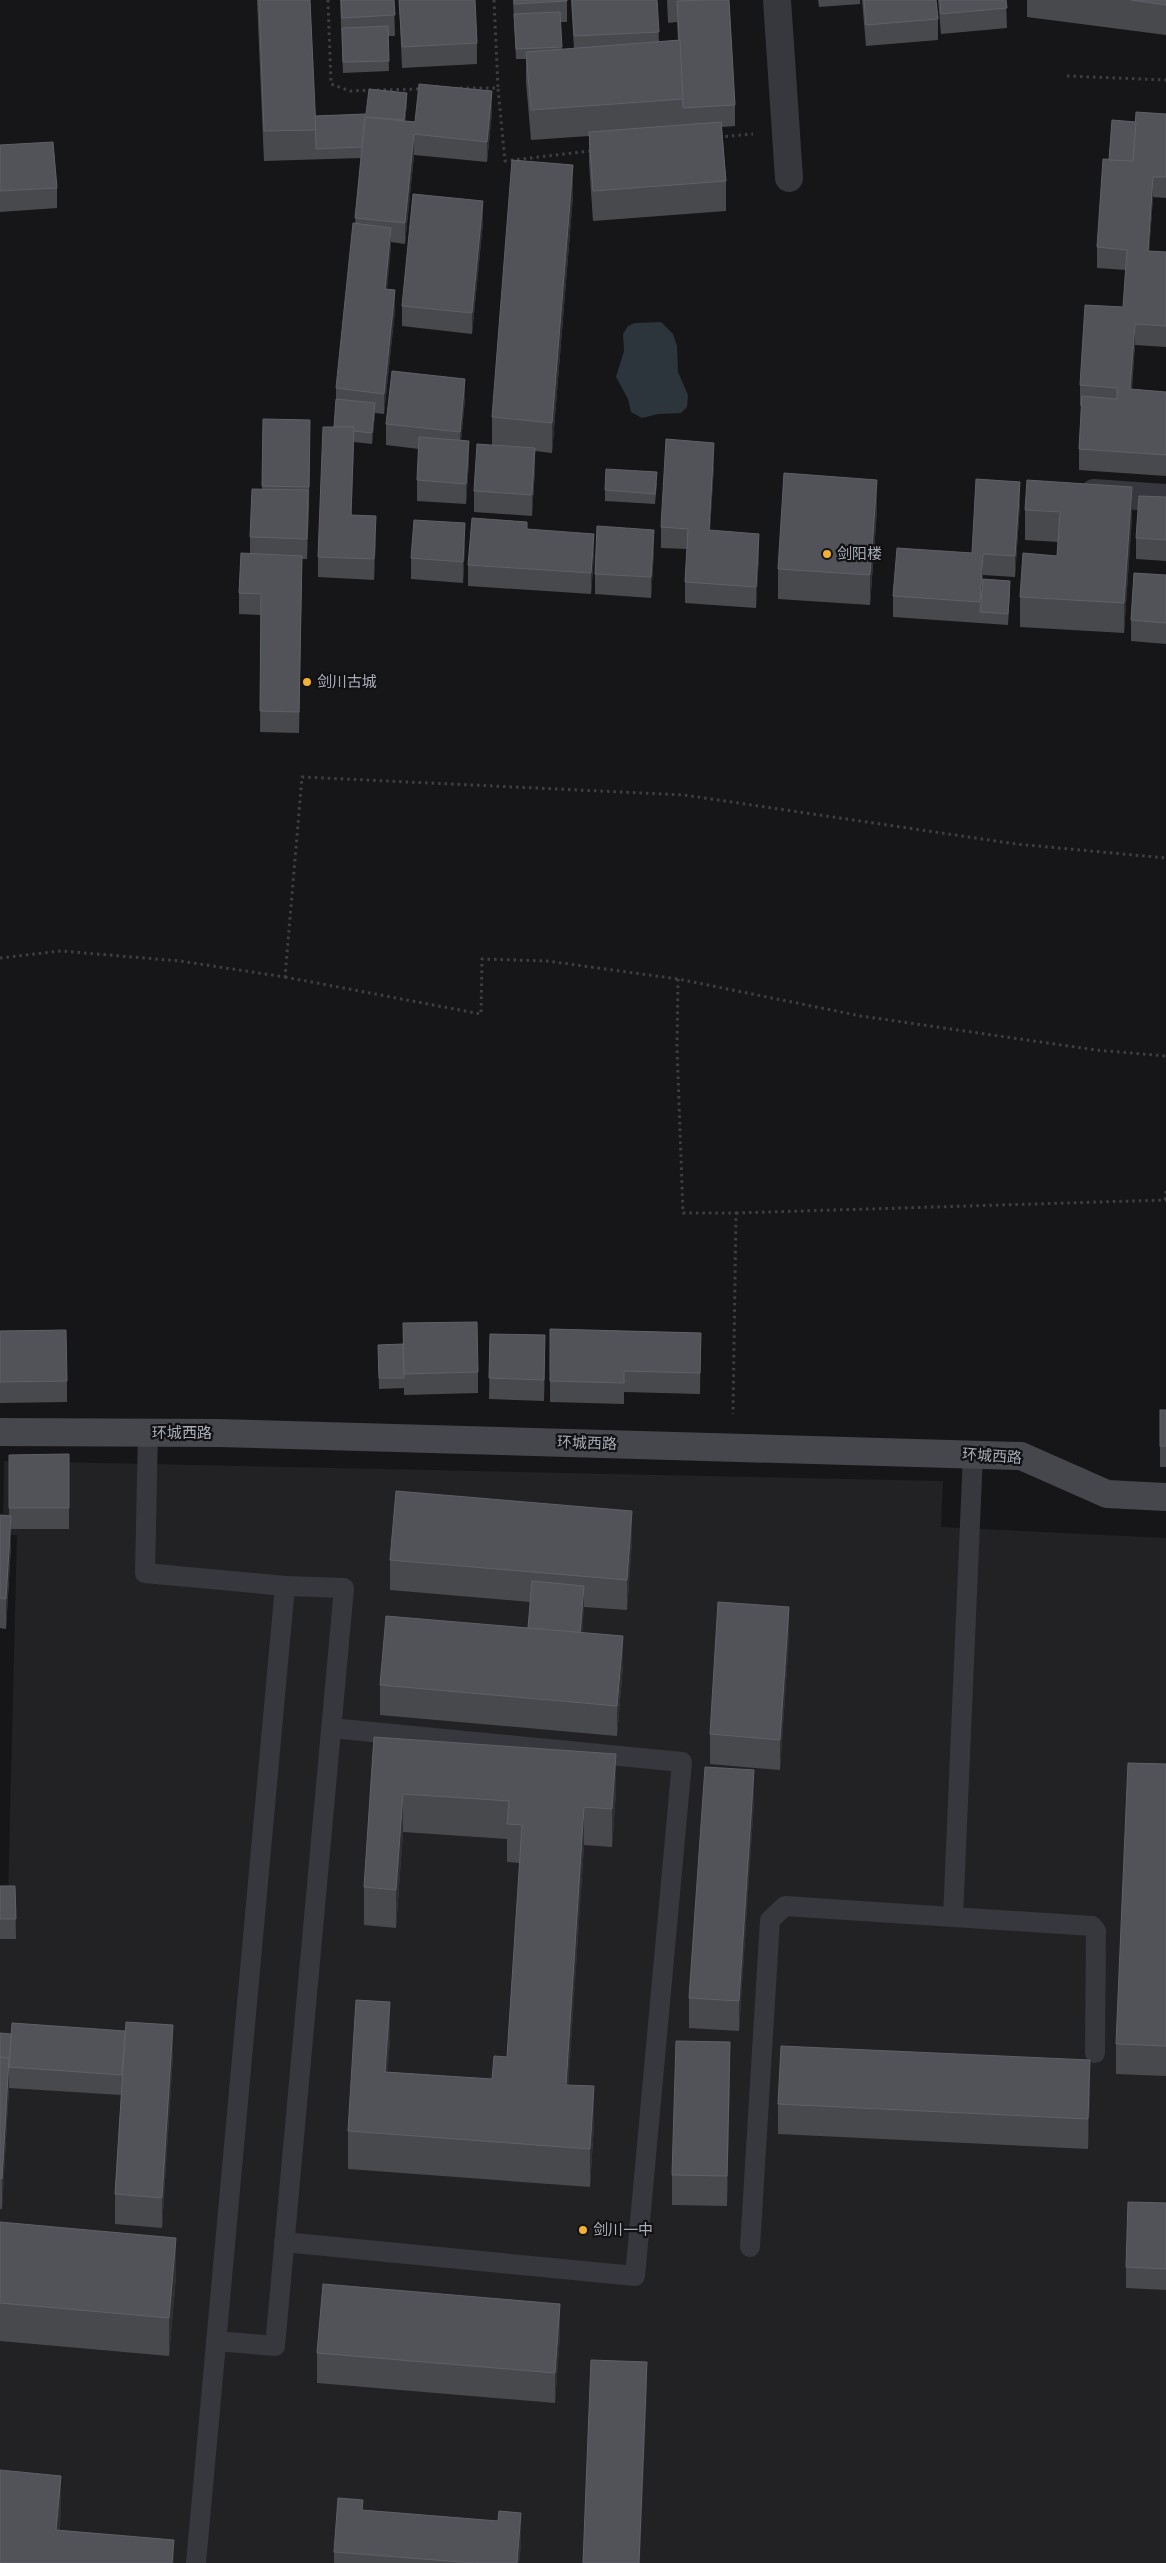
<svg xmlns="http://www.w3.org/2000/svg" width="1166" height="2563" font-family="Mulish,'Noto Sans SC',sans-serif">
<style>
.built{fill:#222225}
.water{fill:#2c353c}
.lines{fill:none;stroke-linecap:round;stroke-linejoin:round}
.path{stroke:#3d3f44;stroke-width:3;stroke-dasharray:2.5 4;stroke-linecap:butt}
.lane{stroke:#37383d;stroke-width:20}
.street{stroke:#37383d;stroke-width:28}
.secondary{stroke:#45474d;stroke-width:28}
.wall{fill:#47494d}
.shaded-wall{fill:#2f3033}
.building{fill:#525359;stroke:#5f6168}
.poi-dot{fill:#f2b134;stroke:#111113;stroke-width:2}
.labels{text-anchor:middle;stroke-width:4.5;stroke-linejoin:round;paint-order:stroke}
.poi-label{font-size:15px;fill:#a8adb8;stroke:#111113;text-anchor:start}
.street-label{font-size:15px;fill:#a8adb8;stroke:#111113}
</style>
<rect width="100%" height="100%" fill="#161618"/>
<!-- built -->
<path class="built" d="M 4,1461 L 943,1481 L 941,1527 L 1166,1538 L 1166,2563 L 0,2563 L 0,1896 L 8,1896 L 17,1535 L 3,1535 Z"/>
<!-- water -->
<path class="water" d="M 661,322 L 673,334 L 677,346 L 678,372 L 688,395 L 687,407 L 681,413 L 658,414 L 642,418 L 631,412 L 628,399 L 616,377 L 624,351 L 623,334 L 628,326 L 635,323 Z"/>
<g class="lines">
<!-- path -->
<g class="path">
<path d="M 328,0 L 331,84 L 350,91 L 371,90"/>
<path d="M 494,0 L 498,88"/>
<path d="M 1067,76 L 1166,80"/>
<path d="M 460,88 L 498,88 L 505,161 L 591,151"/>
<path d="M 377,90 L 421,89"/>
<path d="M 719,137 L 753,134"/>
<path d="M 0,958 L 61,951 L 180,961 L 285,977 L 302,777 L 684,795 L 1016,844 L 1166,858"/>
<path d="M 285,977 L 481,1014 L 482,959 L 547,961 L 678,979 L 861,1016 L 1096,1050 L 1166,1056"/>
<path d="M 678,979 L 677,1048 L 683,1213 L 736,1213 L 733,1414"/>
<path d="M 1165,1200 L 1166,1191"/>
<path d="M 736,1213 L 1166,1200"/>
</g>
<!-- lane -->
<g class="lane">
<path d="M 148,1432 L 145,1573 L 285,1586 L 196,2563"/>
<path d="M 953,1917 L 973,1454"/>
<path d="M 284,2242 L 635,2276 L 682,1762 L 331,1728"/>
<path d="M 750,2247 L 770,1920 L 785,1906 L 1092,1926 L 1096,1931 L 1095,2053"/>
<path d="M 216,2341 L 275,2346 L 344,1588 L 285,1586"/>
</g>
<!-- street -->
<g class="street">
<path d="M 777,0 L 789,178"/>
<path d="M 1094,493 L 1166,498"/>
</g>
<!-- secondary -->
<path class="secondary" d="M 0,1432 L 219,1433 L 1021,1456 L 1107,1494 L 1166,1497"/>
</g>
<!-- wall -->
<g class="wall">
<path d="M 257,0 L 310,0 L 315,116 L 366,114 L 407,103 L 405,121 L 415,122 L 492,112 L 487,162 L 414,155 L 405,244 L 391,242 L 387,289 L 395,310 L 384,414 L 375,413 L 372,444 L 354,442 L 351,515 L 376,537 L 374,580 L 318,577 L 318,557 L 334,427 L 336,399 L 336,388 L 355,224 L 361,158 L 264,161 Z"/>
<path d="M 340,0 L 394,0 L 395,36 L 388,36 L 389,71 L 343,73 Z"/>
<path d="M 399,0 L 475,0 L 477,43 L 477,64 L 402,68 Z"/>
<path d="M 513,0 L 567,0 L 567,22 L 560,22 L 562,50 L 574,49 L 571,0 L 657,0 L 659,42 L 678,40 L 677,22 L 668,23 L 667,0 L 729,0 L 735,105 L 735,126 L 722,127 L 726,181 L 726,211 L 593,221 L 589,162 L 589,136 L 531,140 L 526,82 L 526,59 L 516,59 Z"/>
<path d="M 818,0 L 860,0 L 860,4 L 819,7 Z"/>
<path d="M 862,0 L 936,0 L 938,19 L 938,40 L 866,46 Z"/>
<path d="M 938,0 L 1006,0 L 1007,28 L 941,34 Z"/>
<path d="M 1027,0 L 1166,0 L 1166,35 L 1027,17 Z"/>
<path d="M 1166,114 L 1166,198 L 1153,197 L 1149,251 L 1166,252 L 1166,347 L 1135,345 L 1132,389 L 1166,392 L 1166,476 L 1079,470 L 1079,449 L 1081,406 L 1080,406 L 1080,385 L 1123,307 L 1126,270 L 1097,268 L 1097,247 L 1109,160 L 1136,122 Z"/>
<path d="M 0,145 L 57,188 L 57,208 L 0,212 Z"/>
<path d="M 573,196 L 552,453 L 535,451 L 535,469 L 532,516 L 474,512 L 474,491 L 492,445 L 492,417 Z"/>
<path d="M 483,222 L 472,334 L 402,326 L 402,306 Z"/>
<path d="M 465,399 L 461,440 L 469,461 L 466,504 L 417,501 L 417,480 L 419,449 L 386,445 L 386,424 Z"/>
<path d="M 263,419 L 310,420 L 309,508 L 307,559 L 302,559 L 299,733 L 260,732 L 261,615 L 239,614 L 239,593 L 250,554 L 250,537 L 262,489 Z"/>
<path d="M 714,464 L 710,530 L 759,555 L 756,608 L 685,603 L 685,582 L 687,549 L 661,548 L 661,527 Z"/>
<path d="M 657,483 L 655,504 L 605,501 L 605,490 Z"/>
<path d="M 1166,497 L 1166,561 L 1136,559 L 1136,538 Z"/>
<path d="M 1020,503 L 1015,577 L 983,575 L 983,579 L 1010,592 L 1008,625 L 893,617 L 893,596 L 972,553 Z"/>
<path d="M 877,510 L 870,605 L 778,599 L 778,569 Z"/>
<path d="M 1025,510 L 1132,517 L 1124,633 L 1020,627 L 1020,597 L 1057,556 L 1058,542 L 1025,540 Z"/>
<path d="M 527,529 L 594,555 L 591,594 L 468,586 L 468,565 Z"/>
<path d="M 465,544 L 463,583 L 411,579 L 411,558 Z"/>
<path d="M 654,551 L 651,598 L 595,594 L 595,574 Z"/>
<path d="M 1166,575 L 1166,644 L 1131,641 L 1131,620 Z"/>
<path d="M 403,1323 L 478,1372 L 478,1393 L 404,1395 L 404,1388 L 379,1389 L 378,1345 L 403,1344 Z"/>
<path d="M 550,1329 L 701,1333 L 700,1394 L 624,1392 L 624,1404 L 550,1402 Z"/>
<path d="M 0,1331 L 67,1381 L 67,1402 L 0,1403 Z"/>
<path d="M 490,1334 L 545,1356 L 544,1401 L 489,1399 Z"/>
<rect x="1160" y="1410" width="6" height="57"/>
<path d="M 69,1454 L 69,1529 L 11,1529 L 11,1546 L 6,1629 L 0,1628 L 0,1515 L 9,1516 L 9,1455 Z"/>
<path d="M 632,1541 L 627,1610 L 584,1607 L 582,1633 L 623,1666 L 617,1736 L 380,1715 L 380,1685 L 528,1628 L 530,1602 L 390,1590 L 390,1560 Z"/>
<path d="M 789,1637 L 780,1770 L 710,1764 L 710,1734 Z"/>
<path d="M 374,1737 L 616,1792 L 612,1847 L 584,1845 L 568,2085 L 594,2124 L 590,2187 L 348,2169 L 348,2131 L 390,2040 L 387,2072 L 492,2079 L 507,2057 L 520,1863 L 507,1862 L 507,1839 L 403,1832 L 396,1928 L 364,1925 L 364,1887 Z"/>
<path d="M 1166,1764 L 1166,2076 L 1116,2074 L 1116,2044 Z"/>
<path d="M 754,1800 L 739,2031 L 689,2028 L 689,1998 Z"/>
<path d="M 0,1886 L 15,1886 L 16,1939 L 0,1939 Z"/>
<path d="M 0,2033 L 173,2055 L 162,2228 L 115,2224 L 115,2194 L 121,2095 L 9,2088 L 2,2209 L 0,2209 Z"/>
<path d="M 730,2072 L 727,2206 L 672,2205 L 672,2175 Z"/>
<path d="M 1090,2090 L 1088,2149 L 778,2134 L 778,2104 Z"/>
<path d="M 1166,2203 L 1166,2290 L 1126,2288 L 1126,2267 Z"/>
<path d="M 0,2222 L 176,2276 L 169,2356 L 0,2341 Z"/>
<path d="M 560,2334 L 555,2403 L 317,2383 L 317,2353 Z"/>
<path d="M 521,2543 L 519,2563 L 334,2563 L 334,2552 Z"/>
</g>
<!-- shaded-wall -->
<g class="shaded-wall">
<path d="M 492,91 L 492,112 L 487,162 L 487,142 Z"/>
<path d="M 407,93 L 407,103 L 403,141 L 403,130 Z"/>
<path d="M 414,134 L 414,155 L 405,244 L 405,223 Z"/>
<path d="M 573,165 L 573,196 L 552,453 L 552,423 Z"/>
<path d="M 1153,177 L 1153,197 L 1148,272 L 1148,251 Z"/>
<path d="M 483,201 L 483,222 L 472,334 L 472,313 Z"/>
<path d="M 391,228 L 391,249 L 385,309 L 385,289 Z"/>
<path d="M 395,290 L 395,310 L 384,414 L 384,394 Z"/>
<path d="M 1135,324 L 1135,345 L 1130,410 L 1130,389 Z"/>
<path d="M 465,379 L 465,399 L 460,453 L 460,432 Z"/>
<path d="M 375,403 L 375,414 L 372,444 L 372,433 Z"/>
<path d="M 354,427 L 354,448 L 351,536 L 351,515 Z"/>
<path d="M 469,441 L 469,461 L 466,504 L 466,484 Z"/>
<path d="M 714,443 L 714,464 L 709,551 L 709,530 Z"/>
<path d="M 535,448 L 535,469 L 532,516 L 532,495 Z"/>
<path d="M 877,480 L 877,510 L 870,605 L 870,575 Z"/>
<path d="M 1020,482 L 1020,503 L 1015,577 L 1015,556 Z"/>
<path d="M 1132,487 L 1132,517 L 1124,633 L 1124,603 Z"/>
<path d="M 308,490 L 308,511 L 307,559 L 307,539 Z"/>
<path d="M 376,516 L 376,537 L 374,580 L 374,559 Z"/>
<path d="M 465,523 L 465,544 L 463,583 L 463,562 Z"/>
<path d="M 654,530 L 654,551 L 651,598 L 651,577 Z"/>
<path d="M 594,534 L 594,555 L 591,594 L 591,573 Z"/>
<path d="M 759,534 L 759,555 L 756,608 L 756,587 Z"/>
<path d="M 983,554 L 983,575 L 981,612 L 980,612 L 980,602 Z"/>
<path d="M 302,556 L 302,577 L 299,733 L 299,712 Z"/>
<path d="M 545,1335 L 545,1356 L 544,1401 L 544,1380 Z"/>
<path d="M 632,1511 L 632,1541 L 627,1610 L 627,1580 Z"/>
<path d="M 11,1516 L 11,1546 L 6,1629 L 6,1599 Z"/>
<path d="M 584,1586 L 584,1607 L 580,1663 L 580,1642 Z"/>
<path d="M 789,1607 L 789,1637 L 780,1770 L 780,1740 Z"/>
<path d="M 623,1636 L 623,1666 L 617,1736 L 617,1706 Z"/>
<path d="M 616,1754 L 616,1792 L 612,1847 L 612,1809 Z"/>
<path d="M 754,1770 L 754,1800 L 739,2031 L 739,2001 Z"/>
<path d="M 403,1794 L 403,1832 L 396,1928 L 396,1890 Z"/>
<path d="M 584,1807 L 584,1845 L 566,2123 L 566,2085 Z"/>
<path d="M 390,2002 L 390,2040 L 385,2110 L 385,2072 Z"/>
<path d="M 173,2025 L 173,2055 L 162,2228 L 162,2198 Z"/>
<path d="M 730,2042 L 730,2072 L 727,2206 L 727,2176 Z"/>
<path d="M 9,2058 L 9,2088 L 2,2209 L 2,2179 Z"/>
<path d="M 1090,2060 L 1090,2090 L 1088,2149 L 1088,2119 Z"/>
<path d="M 594,2086 L 594,2124 L 590,2187 L 590,2149 Z"/>
<path d="M 176,2238 L 176,2276 L 169,2356 L 169,2318 Z"/>
<path d="M 560,2304 L 560,2334 L 555,2403 L 555,2373 Z"/>
<path d="M 647,2362 L 647,2392 L 640,2563 L 639,2563 Z"/>
<path d="M 61,2476 L 61,2514 L 57,2563 L 56,2530 Z"/>
<path d="M 521,2513 L 521,2543 L 519,2563 L 517,2563 Z"/>
<path d="M 174,2540 L 174,2563 L 172,2563 Z"/>
</g>
<!-- building -->
<g class="building">
<path d="M 259,0 L 310,0 L 316,130 L 264,131 Z"/>
<path d="M 341,0 L 394,0 L 395,15 L 342,18 Z"/>
<path d="M 399,0 L 475,0 L 477,43 L 402,47 Z"/>
<path d="M 514,0 L 567,0 L 567,1 L 514,4 Z"/>
<path d="M 572,0 L 657,0 L 659,32 L 574,36 Z"/>
<path d="M 706,0 L 729,0 L 735,105 L 683,108 L 677,1 Z"/>
<path d="M 864,0 L 936,0 L 938,19 L 866,25 Z"/>
<path d="M 940,0 L 1006,0 L 1007,8 L 941,14 Z"/>
<path d="M 1131,0 L 1166,0 L 1166,5 Z"/>
<path d="M 560,12 L 562,47 L 516,49 L 514,14 Z"/>
<path d="M 388,26 L 389,61 L 343,62 L 342,28 Z"/>
<path d="M 680,40 L 683,99 L 531,110 L 526,52 Z"/>
<path d="M 419,84 L 492,91 L 487,142 L 414,134 L 405,223 L 355,218 L 365,117 L 415,122 Z"/>
<path d="M 369,89 L 407,93 L 404,120 L 365,117 L 362,147 L 316,149 L 315,116 L 366,114 Z"/>
<path d="M 1136,112 L 1166,114 L 1166,177 L 1153,177 L 1148,251 L 1166,252 L 1166,326 L 1135,324 L 1130,389 L 1166,392 L 1166,455 L 1079,449 L 1082,396 L 1117,399 L 1117,388 L 1080,385 L 1085,305 L 1123,307 L 1127,250 L 1097,247 L 1103,159 L 1133,161 Z"/>
<path d="M 1112,120 L 1136,122 L 1133,161 L 1109,160 Z"/>
<path d="M 721,122 L 726,181 L 593,191 L 589,132 Z"/>
<path d="M 53,142 L 57,188 L 0,191 L 0,145 Z"/>
<path d="M 512,160 L 573,165 L 552,423 L 492,417 Z"/>
<path d="M 413,194 L 483,201 L 472,313 L 402,306 Z"/>
<path d="M 353,223 L 391,228 L 385,289 L 395,290 L 384,394 L 336,388 Z"/>
<path d="M 392,371 L 465,379 L 460,432 L 386,424 Z"/>
<path d="M 336,399 L 375,403 L 372,433 L 353,431 L 354,427 L 334,427 Z"/>
<path d="M 263,419 L 310,420 L 309,487 L 262,486 Z"/>
<path d="M 323,427 L 354,427 L 351,515 L 376,516 L 374,559 L 318,557 Z"/>
<path d="M 419,437 L 469,441 L 466,484 L 417,480 Z"/>
<path d="M 666,439 L 714,443 L 709,530 L 759,534 L 756,587 L 685,582 L 688,529 L 661,527 Z"/>
<path d="M 477,444 L 535,448 L 532,495 L 474,491 Z"/>
<path d="M 606,469 L 657,472 L 655,494 L 605,490 Z"/>
<path d="M 784,473 L 877,480 L 870,575 L 778,569 Z"/>
<path d="M 976,479 L 1020,482 L 1015,556 L 983,554 L 980,602 L 893,596 L 897,548 L 972,553 Z"/>
<path d="M 1027,480 L 1132,487 L 1124,603 L 1020,597 L 1023,553 L 1057,556 L 1060,512 L 1025,510 Z"/>
<path d="M 252,489 L 308,490 L 307,539 L 250,537 Z"/>
<path d="M 1139,496 L 1166,497 L 1166,540 L 1136,538 Z"/>
<path d="M 472,518 L 527,522 L 527,529 L 594,534 L 591,573 L 468,565 Z"/>
<path d="M 414,520 L 465,523 L 463,562 L 411,558 Z"/>
<path d="M 597,526 L 654,530 L 651,577 L 595,574 Z"/>
<path d="M 241,553 L 302,556 L 299,712 L 260,711 L 261,594 L 239,593 Z"/>
<path d="M 1134,573 L 1166,575 L 1166,623 L 1131,620 Z"/>
<path d="M 983,579 L 1010,581 L 1008,614 L 980,612 Z"/>
<path d="M 477,1322 L 478,1372 L 404,1374 L 403,1323 Z"/>
<path d="M 550,1329 L 701,1333 L 700,1373 L 624,1371 L 624,1383 L 550,1381 Z"/>
<path d="M 66,1330 L 67,1381 L 0,1382 L 0,1331 Z"/>
<path d="M 490,1334 L 545,1335 L 544,1380 L 489,1378 Z"/>
<path d="M 403,1344 L 404,1378 L 379,1378 L 378,1345 Z"/>
<rect x="1160" y="1410" width="6" height="36"/>
<path d="M 69,1454 L 69,1508 L 9,1508 L 9,1455 Z"/>
<path d="M 396,1491 L 632,1511 L 627,1580 L 390,1560 Z"/>
<path d="M 0,1515 L 11,1516 L 6,1599 L 0,1598 Z"/>
<path d="M 532,1581 L 584,1586 L 580,1633 L 528,1628 Z"/>
<path d="M 718,1602 L 789,1607 L 780,1740 L 710,1734 Z"/>
<path d="M 386,1616 L 623,1636 L 617,1706 L 380,1685 Z"/>
<path d="M 374,1737 L 616,1754 L 612,1809 L 584,1807 L 566,2085 L 594,2086 L 590,2149 L 348,2131 L 356,2000 L 390,2002 L 385,2072 L 492,2079 L 494,2056 L 507,2057 L 522,1825 L 507,1824 L 509,1801 L 403,1794 L 396,1890 L 364,1887 Z"/>
<path d="M 1128,1763 L 1166,1764 L 1166,2046 L 1116,2044 Z"/>
<path d="M 705,1767 L 754,1770 L 739,2001 L 689,1998 Z"/>
<path d="M 0,1886 L 15,1886 L 16,1919 L 0,1919 Z"/>
<path d="M 126,2022 L 173,2025 L 162,2198 L 115,2194 Z"/>
<path d="M 12,2023 L 125,2031 L 122,2075 L 9,2067 Z"/>
<path d="M 0,2033 L 11,2034 L 9,2067 L 9,2058 L 0,2057 Z"/>
<path d="M 676,2041 L 730,2042 L 727,2176 L 672,2175 Z"/>
<path d="M 781,2046 L 1090,2060 L 1088,2119 L 778,2104 Z"/>
<path d="M 0,2057 L 9,2058 L 2,2179 L 0,2178 Z"/>
<path d="M 1128,2202 L 1166,2203 L 1166,2269 L 1126,2267 Z"/>
<path d="M 0,2222 L 176,2238 L 169,2318 L 0,2303 Z"/>
<path d="M 323,2284 L 560,2304 L 555,2373 L 317,2353 Z"/>
<path d="M 591,2360 L 647,2362 L 639,2563 L 583,2563 Z"/>
<path d="M 0,2470 L 61,2476 L 56,2530 L 174,2540 L 172,2563 L 0,2563 Z"/>
<path d="M 338,2498 L 363,2500 L 362,2510 L 498,2521 L 499,2511 L 521,2513 L 517,2563 L 474,2563 L 334,2552 Z"/>
</g>
<!-- markers -->
<g class="poi-dot">
<circle cx="827" cy="554" r="5"/>
<circle cx="307" cy="682" r="5"/>
<circle cx="583" cy="2230" r="5"/>
</g>
<g class="labels">
<!-- poi labels -->
<g class="poi-label">
<text x="837" y="559">剑阳楼</text>
<text x="317" y="687">剑川古城</text>
<text x="593" y="2235">剑川一中</text>
</g>
<!-- street labels -->
<g class="street-label">
<text x="182" y="1438">环城西路</text>
<text transform="translate(587 1443) rotate(2)" y="5">环城西路</text>
<text transform="translate(992 1456) rotate(4)" y="5">环城西路</text>
</g>
</g>
</svg>
